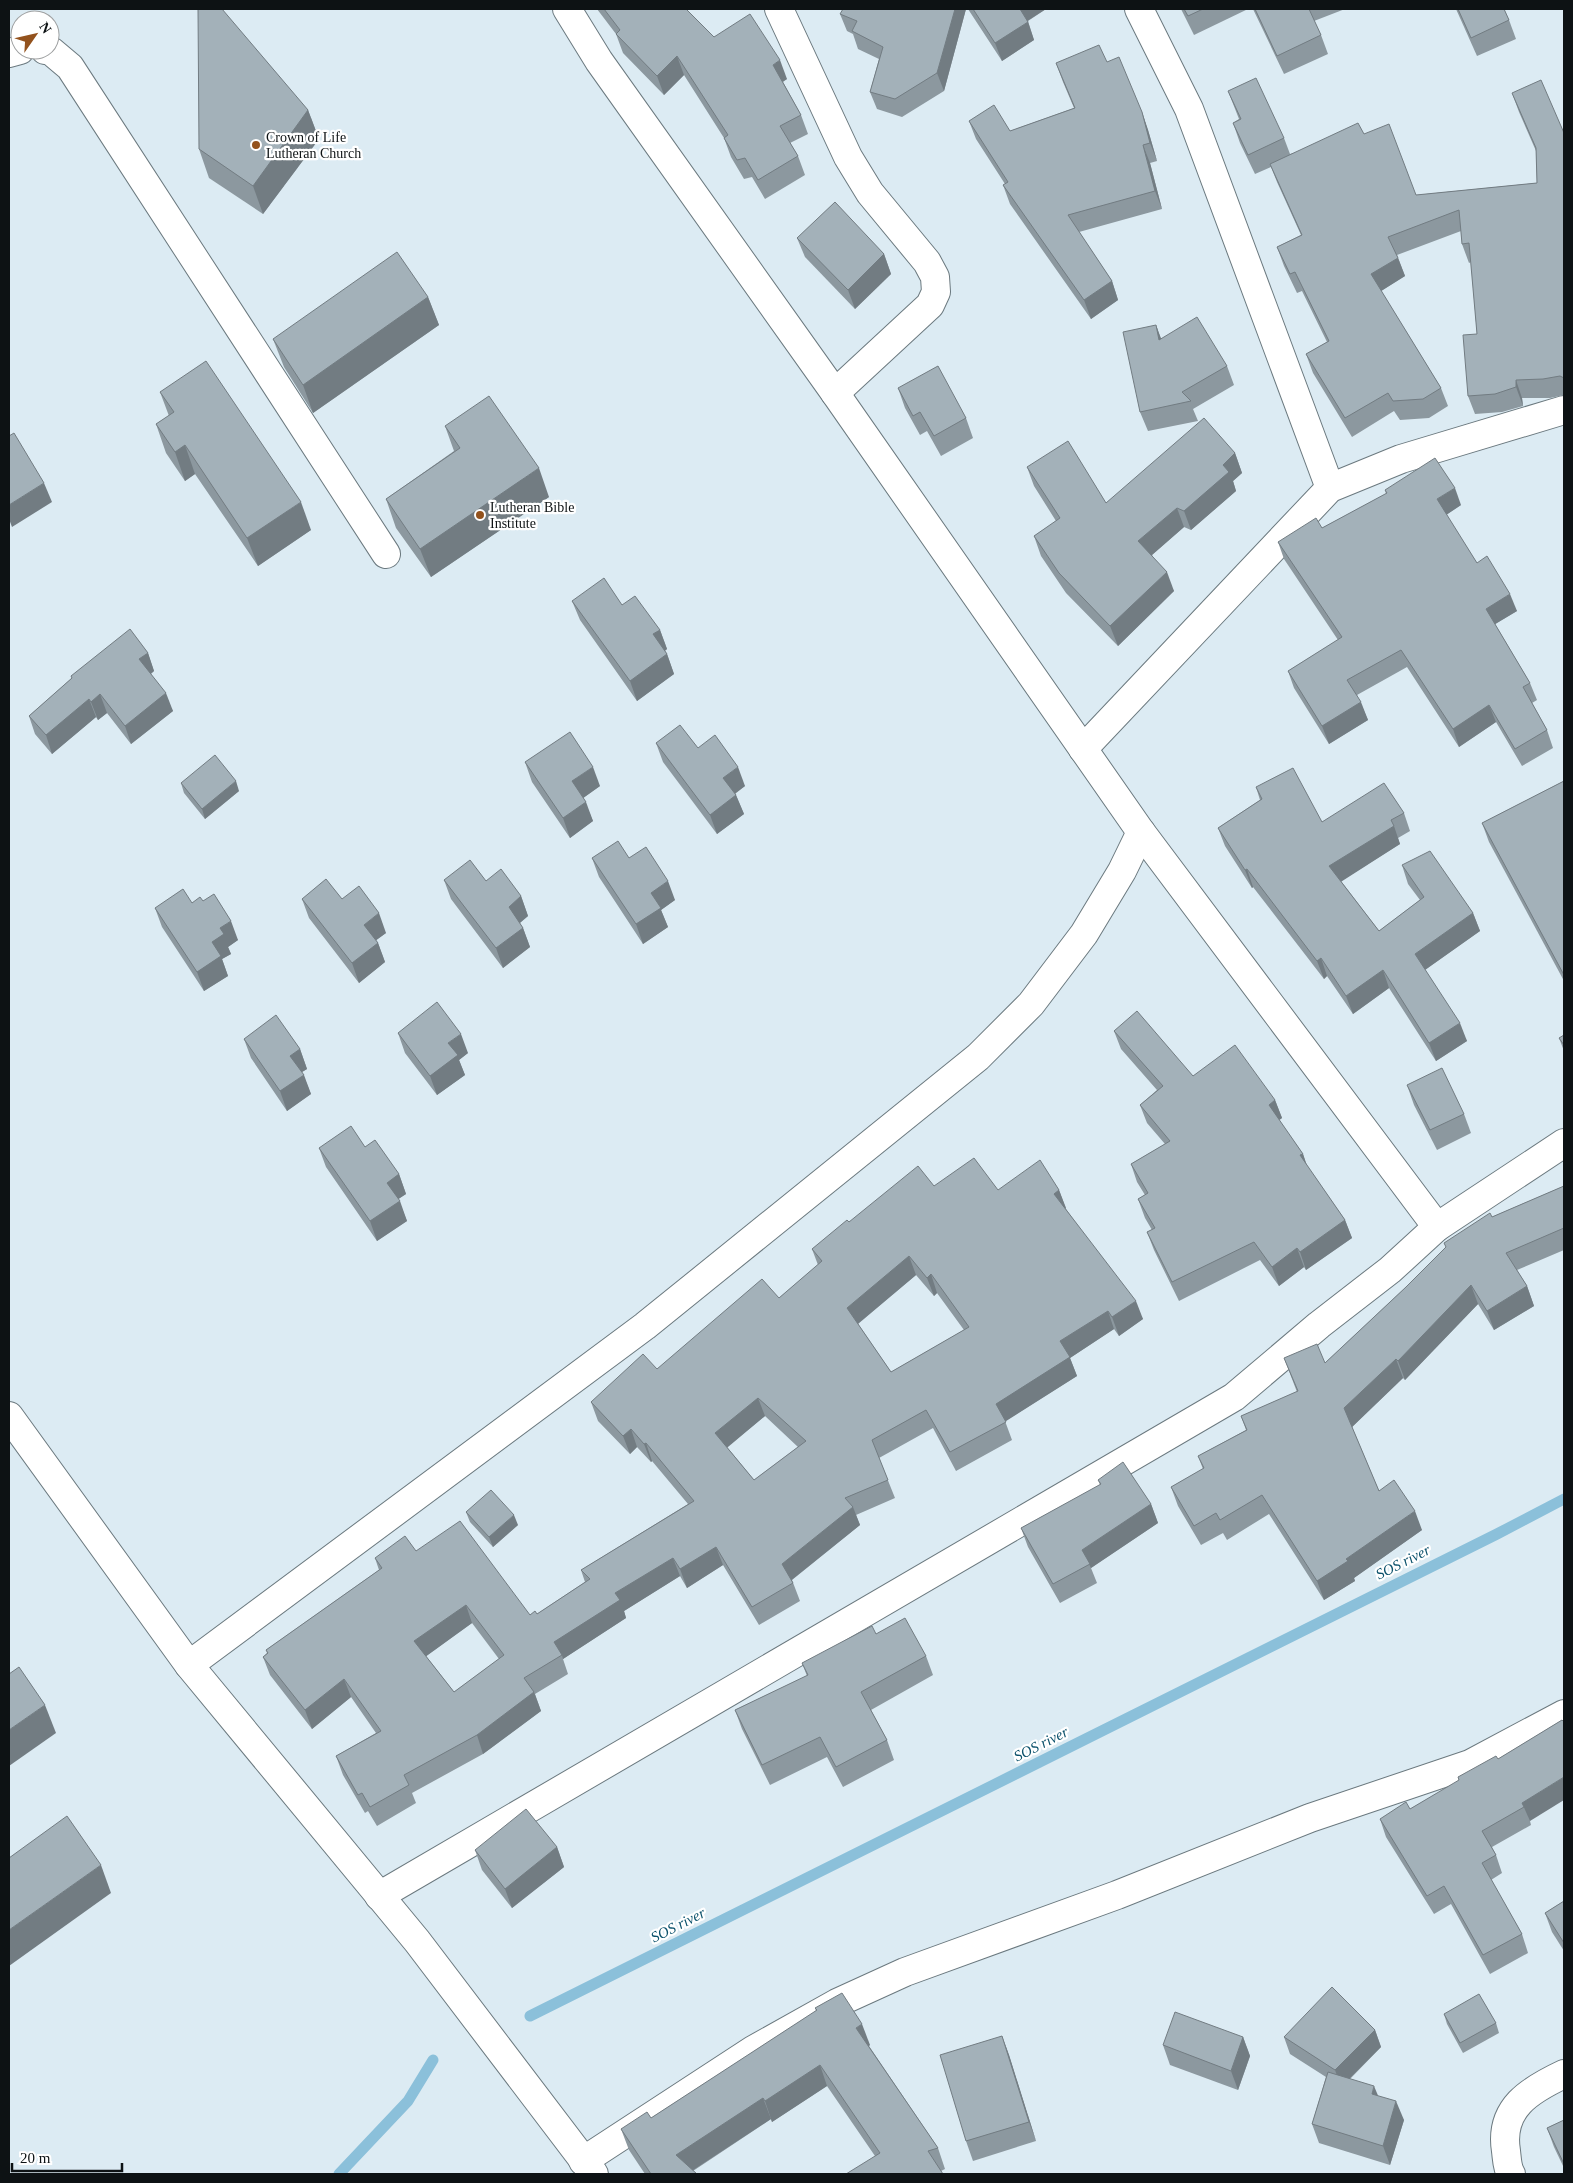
<svg xmlns="http://www.w3.org/2000/svg" width="1573" height="2183" font-family="Georgia,serif">
<style>
.lines{fill:none;stroke-linecap:round;stroke-linejoin:round}
.stream{stroke:#8bc0da;stroke-width:11}
.minor-casing{stroke:#6b797f;stroke-width:30}
.minor{stroke:#fff;stroke-width:28}
.wall{fill:#8c989f;fill-rule:evenodd}
.shaded-wall{fill:#727c82}
.building{fill:#a3b1b9;stroke:#727c82;fill-rule:evenodd}
.poi-dot{fill:#93521d;stroke:#fff;stroke-width:2}
.labels{text-anchor:middle;stroke-width:4.5;stroke-linejoin:round;paint-order:stroke}
.poi-label{font-size:14px;fill:#0d1214;stroke:#fff;text-anchor:start}
.water-label{font-size:15px;font-style:italic;fill:#0c526c;stroke:#fff}
</style>
<rect width="100%" height="100%" fill="#dcebf3"/>
<g class="lines">
<!-- stream -->
<g class="stream">
<path d="M 530,2016 L 1497,1534 L 1564,1499"/>
<path d="M 339,2174 L 408,2101 L 433,2060"/>
</g>
<!-- minor casing -->
<g class="minor-casing">
<g id="minor">
<path d="M 567,9 L 599,61 L 835,393 L 1141,832 L 1437,1227"/>
<path d="M 779,9 L 848,157 L 870,193 L 927,262 L 935,277 L 936,292 L 930,305 L 835,393"/>
<path d="M 1139,9 L 1189,109 L 1330,488"/>
<path d="M 45,50 L 51,51 L 70,67 L 386,554"/>
<path d="M 9,53 L 20,50"/>
<path d="M 1083,749 L 1330,488 L 1401,459 L 1564,410"/>
<path d="M 9,1416 L 189,1665 L 417,1941 L 594,2174"/>
<path d="M 189,1665 L 645,1326 L 978,1057 L 1031,1004 L 1084,934 L 1122,871 L 1141,832"/>
<path d="M 379,1896 L 1234,1397 L 1319,1325 L 1390,1270 L 1437,1227 L 1564,1143"/>
<path d="M 583,2161 L 753,2050 L 837,2003 L 905,1972 L 1117,1895 L 1310,1818 L 1470,1764 L 1564,1714"/>
<path d="M 1511,2174 C 1507,2168 1507,2159 1506,2151 C 1499,2108 1530,2090 1564,2074"/>
</g>
</g>
<!-- minor -->
<use href="#minor" class="minor"/>
</g>
<!-- wall -->
<g class="wall">
<path d="M 597,9 L 686,9 L 714,37 L 787,79 L 783,82 L 801,115 L 808,134 L 790,143 L 798,156 L 805,175 L 765,199 L 752,177 L 744,179 L 731,157 L 724,138 L 684,75 L 664,95 L 623,53 L 616,34 Z"/>
<path d="M 966,9 L 944,91 L 902,117 L 877,109 L 870,92 L 879,59 L 858,49 L 853,34 L 847,31 L 840,14 Z"/>
<path d="M 968,9 L 1046,9 L 1028,21 L 1034,40 L 1002,61 Z"/>
<path d="M 1181,9 L 1248,9 L 1194,35 Z"/>
<path d="M 1253,9 L 1345,9 L 1314,21 L 1321,35 L 1328,54 L 1284,74 Z"/>
<path d="M 1456,9 L 1504,9 L 1509,20 L 1516,39 L 1477,56 Z"/>
<path d="M 1107,62 L 1142,112 L 1148,130 L 1157,161 L 1150,163 L 1162,209 L 1079,232 L 1112,281 L 1118,300 L 1091,319 L 1010,204 L 1003,185 L 1005,184 L 976,139 L 969,121 L 1010,131 L 1074,108 L 1063,82 L 1056,63 Z"/>
<path d="M 1228,91 L 1284,138 L 1290,154 L 1364,134 L 1416,195 L 1537,183 L 1536,151 L 1519,112 L 1512,93 L 1564,133 L 1564,395 L 1550,398 L 1522,398 L 1523,406 L 1502,412 L 1475,414 L 1468,396 L 1477,334 L 1471,262 L 1469,263 L 1462,244 L 1461,231 L 1397,255 L 1405,276 L 1381,291 L 1441,388 L 1448,406 L 1429,418 L 1400,420 L 1394,411 L 1352,437 L 1313,373 L 1306,354 L 1327,342 L 1302,291 L 1297,293 L 1284,266 L 1277,247 L 1301,235 L 1277,182 L 1271,167 L 1255,174 L 1240,143 L 1233,123 L 1239,119 Z"/>
<path d="M 308,110 L 319,139 L 263,214 L 209,178 L 199,149 Z"/>
<path d="M 797,238 L 884,254 L 891,274 L 855,309 L 805,257 Z"/>
<path d="M 428,297 L 439,325 L 313,413 L 284,367 L 273,339 Z"/>
<path d="M 1156,325 L 1161,339 L 1227,366 L 1234,385 L 1193,409 L 1198,421 L 1148,431 L 1140,412 Z"/>
<path d="M 898,388 L 966,418 L 973,438 L 941,456 L 927,431 L 920,435 L 905,408 Z"/>
<path d="M 160,392 L 311,530 L 258,566 L 195,474 L 185,481 L 166,453 L 156,424 L 169,416 Z"/>
<path d="M 445,426 L 549,497 L 431,577 L 396,528 L 386,499 L 454,451 Z"/>
<path d="M 1235,453 L 1242,473 L 1233,481 L 1236,491 L 1191,530 L 1184,527 L 1152,555 L 1174,591 L 1118,646 L 1066,593 L 1041,556 L 1034,536 L 1056,521 L 1034,486 L 1027,467 L 1106,503 Z"/>
<path d="M 1385,490 L 1461,505 L 1446,515 L 1477,563 L 1517,611 L 1495,624 L 1530,683 L 1537,700 L 1532,703 L 1547,730 L 1553,748 L 1522,766 L 1496,722 L 1459,747 L 1407,667 L 1357,695 L 1368,720 L 1329,744 L 1294,688 L 1288,671 L 1338,640 L 1284,559 L 1278,542 L 1322,528 L 1386,494 Z"/>
<path d="M 572,601 L 622,605 L 660,630 L 667,649 L 665,651 L 667,654 L 674,674 L 637,701 L 580,620 Z"/>
<path d="M 148,653 L 154,671 L 151,674 L 173,711 L 131,744 L 107,713 L 98,720 L 96,717 L 52,754 L 35,734 L 29,716 L 72,678 L 71,676 Z"/>
<path d="M 656,743 L 698,748 L 745,786 L 735,793 L 744,814 L 717,834 L 663,762 Z"/>
<path d="M 525,762 L 600,786 L 583,798 L 593,821 L 570,838 L 532,782 Z"/>
<path d="M 1564,781 L 1564,981 L 1489,842 L 1482,823 Z"/>
<path d="M 181,783 L 239,791 L 205,819 L 184,793 Z"/>
<path d="M 1256,787 L 1322,822 L 1404,813 L 1410,831 L 1398,838 L 1400,844 L 1341,881 L 1379,931 L 1420,900 L 1408,884 L 1402,865 L 1473,913 L 1480,931 L 1425,970 L 1467,1041 L 1436,1061 L 1389,988 L 1353,1014 L 1327,976 L 1324,979 L 1253,887 L 1252,888 L 1225,846 L 1218,828 L 1260,800 Z"/>
<path d="M 592,858 L 629,858 L 675,900 L 661,910 L 668,927 L 643,944 L 599,877 Z"/>
<path d="M 444,880 L 486,881 L 521,896 L 528,916 L 520,923 L 523,928 L 530,947 L 503,968 L 451,899 Z"/>
<path d="M 302,899 L 342,899 L 386,933 L 376,940 L 378,943 L 385,962 L 359,983 L 309,918 Z"/>
<path d="M 203,901 L 238,940 L 228,947 L 231,954 L 222,959 L 228,976 L 204,991 L 162,927 L 155,908 Z"/>
<path d="M 1114,1031 L 1193,1076 L 1275,1100 L 1282,1118 L 1279,1120 L 1303,1154 L 1307,1166 L 1345,1220 L 1352,1238 L 1306,1270 L 1304,1267 L 1279,1286 L 1260,1260 L 1179,1301 L 1154,1250 L 1147,1232 L 1152,1230 L 1145,1218 L 1138,1199 L 1145,1195 L 1137,1182 L 1131,1164 L 1165,1144 L 1147,1123 L 1140,1105 L 1157,1090 L 1121,1049 Z"/>
<path d="M 398,1033 L 468,1053 L 459,1060 L 465,1075 L 437,1095 L 405,1053 Z"/>
<path d="M 1564,1035 L 1564,1051 L 1559,1038 Z"/>
<path d="M 244,1039 L 300,1049 L 307,1069 L 302,1072 L 311,1094 L 287,1111 L 251,1058 Z"/>
<path d="M 1407,1085 L 1464,1114 L 1471,1133 L 1437,1150 L 1414,1105 Z"/>
<path d="M 365,1147 L 399,1174 L 406,1194 L 398,1199 L 407,1221 L 377,1241 L 326,1167 L 319,1148 Z"/>
<path d="M 934,1186 L 998,1190 L 1059,1190 L 1066,1209 L 1143,1319 L 1119,1336 L 1114,1329 L 1070,1358 L 1077,1376 L 1005,1421 L 1012,1440 L 956,1471 L 933,1428 L 879,1458 L 895,1498 L 856,1515 L 860,1525 L 792,1580 L 800,1601 L 759,1625 L 723,1565 L 687,1588 L 680,1576 L 624,1611 L 626,1618 L 563,1659 L 568,1674 L 535,1694 L 541,1711 L 483,1754 L 412,1793 L 416,1803 L 377,1826 L 368,1811 L 365,1813 L 343,1775 L 336,1756 L 376,1733 L 351,1697 L 312,1729 L 270,1675 L 263,1657 L 267,1653 L 266,1650 L 379,1570 L 375,1558 L 416,1551 L 530,1615 L 537,1614 L 585,1582 L 581,1570 L 688,1504 L 652,1461 L 651,1462 L 637,1447 L 630,1454 L 598,1421 L 591,1402 L 657,1369 L 779,1298 L 818,1265 L 812,1249 L 849,1222 ZM 916,1275 L 934,1296 L 937,1293 L 964,1330 L 891,1372 L 858,1324 ZM 765,1416 L 798,1447 L 754,1480 L 727,1447 ZM 472,1623 L 499,1659 L 454,1692 L 426,1656 Z"/>
<path d="M 1564,1186 L 1564,1250 L 1517,1270 L 1527,1286 L 1534,1306 L 1494,1330 L 1478,1304 L 1405,1380 L 1403,1378 L 1352,1427 L 1379,1491 L 1422,1530 L 1354,1578 L 1355,1581 L 1324,1600 L 1269,1514 L 1227,1540 L 1223,1533 L 1201,1545 L 1178,1506 L 1171,1487 L 1203,1469 L 1198,1456 L 1246,1430 L 1241,1416 L 1297,1392 L 1284,1358 L 1325,1363 L 1406,1287 L 1446,1247 L 1444,1243 L 1492,1217 Z"/>
<path d="M 1098,1480 L 1151,1504 L 1158,1523 L 1091,1568 L 1097,1583 L 1060,1603 L 1028,1547 L 1021,1528 L 1100,1485 Z"/>
<path d="M 466,1512 L 518,1525 L 493,1547 L 470,1522 Z"/>
<path d="M 876,1634 L 926,1656 L 933,1675 L 871,1710 L 887,1740 L 894,1760 L 843,1787 L 827,1757 L 770,1785 L 742,1729 L 735,1710 L 807,1676 L 802,1663 Z"/>
<path d="M 1562,1720 L 1530,1821 L 1531,1825 L 1492,1847 L 1496,1855 L 1502,1873 L 1491,1880 L 1522,1934 L 1528,1953 L 1490,1974 L 1451,1904 L 1434,1914 L 1386,1837 L 1380,1819 L 1410,1809 L 1459,1781 L 1458,1777 L 1498,1759 Z"/>
<path d="M 557,1847 L 564,1867 L 512,1908 L 482,1870 L 475,1850 Z"/>
<path d="M 1564,1901 L 1564,1951 L 1552,1932 L 1545,1913 Z"/>
<path d="M 815,2008 L 870,2045 L 869,2046 L 938,2148 L 945,2169 L 941,2171 L 875,2156 L 827,2086 L 772,2122 L 771,2119 L 693,2171 L 697,2174 L 645,2174 L 629,2150 L 621,2129 L 651,2118 L 816,2011 Z"/>
<path d="M 1444,2014 L 1496,2023 L 1499,2033 L 1463,2053 L 1447,2024 Z"/>
<path d="M 1375,2030 L 1381,2047 L 1350,2079 L 1378,2096 L 1404,2120 L 1390,2165 L 1319,2143 L 1312,2124 L 1326,2077 L 1290,2054 L 1284,2037 Z"/>
<path d="M 1002,2036 L 1009,2055 L 1036,2141 L 973,2161 L 966,2141 Z"/>
<path d="M 1243,2037 L 1250,2056 L 1238,2090 L 1170,2065 L 1163,2045 Z"/>
<path d="M 1564,2120 L 1564,2168 L 1554,2147 L 1547,2128 Z"/>
</g>
<!-- shaded-wall -->
<g class="shaded-wall">
<path d="M 955,9 L 966,9 L 944,91 L 937,73 Z"/>
<path d="M 1019,9 L 1046,9 L 1024,23 Z"/>
<path d="M 1028,22 L 1034,40 L 1002,61 L 995,43 Z"/>
<path d="M 677,56 L 684,75 L 664,95 L 657,76 Z"/>
<path d="M 780,60 L 787,79 L 780,83 L 773,65 Z"/>
<path d="M 308,110 L 319,139 L 263,214 L 253,186 Z"/>
<path d="M 1142,112 L 1148,130 L 1157,161 L 1150,143 Z"/>
<path d="M 1143,145 L 1150,163 L 1162,209 L 1155,191 Z"/>
<path d="M 884,254 L 891,274 L 855,309 L 848,290 Z"/>
<path d="M 1398,258 L 1405,276 L 1378,293 L 1371,274 Z"/>
<path d="M 1112,281 L 1118,300 L 1091,319 L 1084,300 Z"/>
<path d="M 428,297 L 439,325 L 313,413 L 303,385 Z"/>
<path d="M 1156,325 L 1163,344 L 1159,340 Z"/>
<path d="M 1516,380 L 1522,398 L 1523,406 L 1516,387 Z"/>
<path d="M 185,445 L 195,474 L 185,481 L 175,452 Z"/>
<path d="M 1235,453 L 1242,473 L 1233,481 L 1236,491 L 1191,530 L 1184,511 L 1223,465 Z"/>
<path d="M 539,468 L 549,497 L 431,577 L 420,549 Z"/>
<path d="M 44,483 L 52,502 L 12,527 L 9,519 L 9,505 Z"/>
<path d="M 1455,488 L 1461,505 L 1443,517 L 1437,499 Z"/>
<path d="M 301,502 L 311,530 L 258,566 L 247,538 Z"/>
<path d="M 1177,508 L 1184,527 L 1145,561 L 1138,541 Z"/>
<path d="M 1167,572 L 1174,591 L 1118,646 L 1110,626 Z"/>
<path d="M 1510,594 L 1517,611 L 1492,626 L 1486,609 Z"/>
<path d="M 660,630 L 667,649 L 660,654 L 653,634 Z"/>
<path d="M 148,653 L 154,671 L 146,677 L 139,659 Z"/>
<path d="M 667,654 L 674,674 L 637,701 L 630,681 Z"/>
<path d="M 166,693 L 173,711 L 131,744 L 125,726 Z"/>
<path d="M 100,694 L 107,713 L 98,720 L 91,702 Z"/>
<path d="M 89,699 L 96,717 L 52,754 L 46,735 Z"/>
<path d="M 1361,702 L 1368,720 L 1329,744 L 1322,726 Z"/>
<path d="M 1489,705 L 1496,722 L 1459,747 L 1453,729 Z"/>
<path d="M 593,767 L 600,786 L 579,801 L 572,781 Z"/>
<path d="M 738,767 L 745,786 L 731,797 L 723,778 Z"/>
<path d="M 236,781 L 239,791 L 205,819 L 202,809 Z"/>
<path d="M 736,795 L 744,814 L 717,834 L 710,815 Z"/>
<path d="M 586,802 L 593,821 L 570,838 L 563,818 Z"/>
<path d="M 1394,826 L 1400,844 L 1336,885 L 1329,866 Z"/>
<path d="M 1247,869 L 1253,887 L 1252,888 L 1245,870 Z"/>
<path d="M 668,881 L 675,900 L 661,910 L 668,927 L 643,944 L 636,924 L 651,893 Z"/>
<path d="M 521,896 L 528,916 L 516,926 L 509,907 Z"/>
<path d="M 379,913 L 386,933 L 371,944 L 364,925 Z"/>
<path d="M 1473,913 L 1480,931 L 1422,972 L 1415,954 Z"/>
<path d="M 231,921 L 238,940 L 228,947 L 231,954 L 222,959 L 228,976 L 204,991 L 197,972 L 220,928 Z"/>
<path d="M 523,928 L 530,947 L 503,968 L 496,948 Z"/>
<path d="M 378,943 L 385,962 L 359,983 L 352,963 Z"/>
<path d="M 1321,958 L 1327,976 L 1324,979 L 1317,961 Z"/>
<path d="M 1383,970 L 1389,988 L 1353,1014 L 1346,996 Z"/>
<path d="M 1460,1023 L 1467,1041 L 1436,1061 L 1429,1043 Z"/>
<path d="M 461,1034 L 468,1053 L 459,1060 L 465,1075 L 437,1095 L 430,1076 L 448,1043 Z"/>
<path d="M 300,1049 L 307,1069 L 297,1075 L 290,1056 Z"/>
<path d="M 304,1075 L 311,1094 L 287,1111 L 280,1091 Z"/>
<path d="M 1275,1100 L 1282,1118 L 1275,1123 L 1269,1105 Z"/>
<path d="M 1303,1154 L 1309,1172 L 1300,1155 Z"/>
<path d="M 399,1174 L 406,1194 L 394,1202 L 387,1183 Z"/>
<path d="M 1059,1190 L 1066,1208 L 1061,1212 L 1054,1194 Z"/>
<path d="M 400,1201 L 407,1221 L 377,1241 L 370,1221 Z"/>
<path d="M 1345,1220 L 1352,1238 L 1306,1270 L 1300,1252 Z"/>
<path d="M 1297,1248 L 1304,1267 L 1279,1286 L 1272,1267 Z"/>
<path d="M 909,1256 L 916,1275 L 854,1327 L 847,1308 Z"/>
<path d="M 931,1274 L 937,1293 L 934,1296 L 927,1278 Z"/>
<path d="M 1471,1285 L 1478,1304 L 1405,1380 L 1398,1361 Z"/>
<path d="M 1527,1286 L 1534,1306 L 1494,1330 L 1487,1311 Z"/>
<path d="M 1136,1301 L 1143,1319 L 1119,1336 L 1112,1317 Z"/>
<path d="M 1108,1311 L 1114,1329 L 1070,1358 L 1077,1376 L 1003,1423 L 996,1404 L 1060,1341 Z"/>
<path d="M 1396,1359 L 1403,1378 L 1351,1428 L 1344,1408 Z"/>
<path d="M 758,1398 L 765,1416 L 722,1452 L 715,1433 Z"/>
<path d="M 631,1429 L 637,1447 L 630,1454 L 623,1436 Z"/>
<path d="M 646,1443 L 652,1461 L 651,1462 L 644,1444 Z"/>
<path d="M 1151,1504 L 1158,1523 L 1091,1568 L 1082,1550 Z"/>
<path d="M 853,1507 L 860,1525 L 789,1582 L 782,1564 Z"/>
<path d="M 1415,1511 L 1422,1530 L 1354,1578 L 1355,1581 L 1324,1600 L 1317,1581 L 1346,1559 Z"/>
<path d="M 514,1515 L 518,1525 L 493,1547 L 489,1537 Z"/>
<path d="M 716,1547 L 723,1565 L 687,1588 L 680,1569 Z"/>
<path d="M 673,1558 L 680,1576 L 624,1611 L 626,1618 L 563,1659 L 562,1655 L 554,1642 L 615,1593 Z"/>
<path d="M 466,1605 L 472,1623 L 421,1660 L 414,1641 Z"/>
<path d="M 344,1679 L 351,1697 L 312,1729 L 305,1710 Z"/>
<path d="M 534,1692 L 541,1711 L 483,1754 L 477,1735 Z"/>
<path d="M 45,1705 L 56,1733 L 9,1766 L 9,1730 Z"/>
<path d="M 1564,1777 L 1564,1800 L 1530,1821 L 1522,1803 Z"/>
<path d="M 557,1847 L 564,1867 L 512,1908 L 505,1889 Z"/>
<path d="M 101,1865 L 111,1893 L 9,1966 L 9,1930 Z"/>
<path d="M 862,2024 L 870,2045 L 864,2049 L 856,2028 Z"/>
<path d="M 1375,2030 L 1381,2047 L 1341,2087 L 1335,2070 Z"/>
<path d="M 1002,2036 L 1009,2055 L 1036,2141 L 1029,2122 Z"/>
<path d="M 1243,2037 L 1250,2056 L 1238,2090 L 1231,2071 Z"/>
<path d="M 820,2065 L 827,2086 L 772,2122 L 765,2101 Z"/>
<path d="M 1374,2086 L 1382,2105 L 1372,2094 Z"/>
<path d="M 763,2098 L 771,2119 L 687,2174 L 676,2155 Z"/>
<path d="M 1396,2101 L 1404,2120 L 1390,2165 L 1383,2146 Z"/>
</g>
<!-- building -->
<g class="building">
<path d="M 198,9 L 222,9 L 308,110 L 253,186 L 199,149 Z"/>
<path d="M 604,9 L 686,9 L 714,37 L 750,14 L 780,60 L 773,65 L 801,115 L 780,126 L 798,156 L 758,180 L 745,158 L 737,160 L 724,138 L 728,135 L 677,56 L 657,76 L 616,34 L 620,30 Z"/>
<path d="M 843,9 L 955,9 L 937,73 L 895,99 L 870,92 L 883,47 L 852,31 L 857,21 L 840,14 Z"/>
<path d="M 973,9 L 1020,9 L 1028,22 L 995,43 Z"/>
<path d="M 1184,9 L 1203,9 L 1188,16 Z"/>
<path d="M 1255,9 L 1309,9 L 1321,35 L 1277,56 Z"/>
<path d="M 1458,9 L 1504,9 L 1509,20 L 1471,38 Z"/>
<path d="M 1099,45 L 1107,62 L 1119,57 L 1142,112 L 1150,143 L 1143,145 L 1155,191 L 1068,215 L 1112,281 L 1084,300 L 1003,185 L 1008,182 L 969,121 L 994,105 L 1010,131 L 1075,108 L 1056,63 Z"/>
<path d="M 1256,78 L 1284,138 L 1248,155 L 1233,123 L 1241,119 L 1228,91 Z"/>
<path d="M 1541,80 L 1564,133 L 1564,378 L 1560,376 L 1543,379 L 1516,380 L 1516,387 L 1495,394 L 1468,396 L 1463,335 L 1477,334 L 1469,243 L 1462,244 L 1459,210 L 1388,237 L 1398,258 L 1371,274 L 1441,388 L 1423,399 L 1393,401 L 1388,393 L 1345,418 L 1306,354 L 1329,341 L 1295,272 L 1290,274 L 1277,247 L 1302,235 L 1270,164 L 1358,123 L 1364,134 L 1389,124 L 1416,195 L 1537,183 L 1536,148 L 1512,93 Z"/>
<path d="M 835,202 L 884,254 L 848,290 L 797,238 Z"/>
<path d="M 397,252 L 428,297 L 303,385 L 273,339 Z"/>
<path d="M 1197,317 L 1227,366 L 1182,392 L 1191,401 L 1140,412 L 1123,332 L 1156,325 L 1159,340 Z"/>
<path d="M 206,361 L 301,502 L 247,538 L 185,445 L 175,452 L 156,424 L 174,412 L 160,392 Z"/>
<path d="M 938,366 L 966,418 L 934,436 L 920,412 L 913,416 L 898,388 Z"/>
<path d="M 489,396 L 539,468 L 420,549 L 386,499 L 460,448 L 445,426 Z"/>
<path d="M 1204,418 L 1235,453 L 1223,465 L 1229,472 L 1184,511 L 1177,508 L 1138,541 L 1167,572 L 1110,626 L 1059,573 L 1034,536 L 1060,518 L 1027,467 L 1068,441 L 1106,503 Z"/>
<path d="M 14,433 L 44,483 L 9,505 L 9,436 Z"/>
<path d="M 1435,458 L 1455,488 L 1437,499 L 1477,563 L 1487,556 L 1510,594 L 1486,609 L 1530,683 L 1523,687 L 1547,730 L 1515,749 L 1489,705 L 1453,729 L 1401,650 L 1347,680 L 1361,702 L 1322,726 L 1288,671 L 1342,637 L 1278,542 L 1316,518 L 1322,528 L 1387,493 L 1385,490 Z"/>
<path d="M 604,578 L 622,605 L 635,596 L 660,630 L 653,634 L 667,654 L 630,681 L 572,601 Z"/>
<path d="M 130,629 L 148,653 L 139,659 L 166,693 L 125,726 L 100,694 L 91,702 L 89,699 L 46,735 L 29,716 L 72,678 L 71,676 Z"/>
<path d="M 680,725 L 698,748 L 715,735 L 738,767 L 723,778 L 736,795 L 710,815 L 656,743 Z"/>
<path d="M 570,732 L 593,767 L 572,781 L 586,802 L 563,818 L 525,762 Z"/>
<path d="M 215,755 L 236,781 L 202,809 L 181,783 Z"/>
<path d="M 1293,768 L 1322,822 L 1384,783 L 1404,813 L 1391,820 L 1394,826 L 1329,866 L 1379,931 L 1424,897 L 1402,865 L 1430,851 L 1473,913 L 1415,954 L 1460,1023 L 1429,1043 L 1383,970 L 1346,996 L 1321,958 L 1317,961 L 1247,869 L 1245,870 L 1218,828 L 1262,799 L 1256,787 Z"/>
<path d="M 1564,781 L 1564,975 L 1482,823 Z"/>
<path d="M 618,841 L 629,858 L 646,847 L 668,881 L 651,893 L 661,908 L 636,924 L 592,858 Z"/>
<path d="M 470,860 L 486,881 L 501,869 L 521,896 L 509,907 L 523,928 L 496,948 L 444,880 Z"/>
<path d="M 326,879 L 342,899 L 359,886 L 379,913 L 364,925 L 378,943 L 352,963 L 302,899 Z"/>
<path d="M 183,889 L 192,903 L 200,897 L 203,901 L 214,894 L 231,921 L 220,928 L 224,934 L 212,942 L 221,956 L 197,972 L 155,908 Z"/>
<path d="M 437,1002 L 461,1034 L 448,1043 L 458,1055 L 430,1076 L 398,1033 Z"/>
<path d="M 1137,1011 L 1193,1076 L 1235,1045 L 1275,1100 L 1269,1105 L 1303,1154 L 1300,1155 L 1345,1220 L 1300,1252 L 1297,1248 L 1272,1267 L 1254,1242 L 1172,1282 L 1147,1232 L 1155,1228 L 1138,1199 L 1148,1193 L 1131,1164 L 1170,1141 L 1140,1105 L 1163,1086 L 1114,1031 Z"/>
<path d="M 276,1015 L 300,1049 L 290,1056 L 304,1075 L 280,1091 L 244,1039 Z"/>
<path d="M 1564,1035 L 1564,1045 L 1559,1038 Z"/>
<path d="M 1442,1068 L 1464,1114 L 1430,1130 L 1407,1085 Z"/>
<path d="M 351,1126 L 365,1147 L 375,1140 L 399,1174 L 387,1183 L 400,1201 L 370,1221 L 319,1148 Z"/>
<path d="M 974,1158 L 998,1190 L 1040,1160 L 1059,1190 L 1054,1194 L 1136,1301 L 1112,1317 L 1108,1311 L 1060,1341 L 1070,1357 L 996,1404 L 1006,1422 L 950,1452 L 926,1410 L 872,1440 L 888,1480 L 845,1498 L 853,1507 L 782,1564 L 793,1583 L 752,1607 L 716,1547 L 680,1569 L 673,1558 L 615,1593 L 620,1600 L 554,1642 L 562,1655 L 524,1678 L 534,1692 L 477,1735 L 404,1775 L 409,1785 L 370,1807 L 362,1793 L 358,1795 L 336,1756 L 381,1731 L 344,1679 L 305,1710 L 263,1657 L 268,1653 L 266,1650 L 382,1568 L 375,1558 L 405,1536 L 416,1551 L 460,1521 L 530,1615 L 535,1611 L 537,1614 L 590,1579 L 581,1570 L 694,1501 L 646,1443 L 644,1444 L 631,1429 L 623,1436 L 591,1402 L 643,1354 L 657,1369 L 762,1279 L 779,1298 L 822,1261 L 812,1249 L 847,1220 L 849,1222 L 918,1166 L 934,1186 ZM 909,1256 L 927,1278 L 931,1274 L 969,1327 L 891,1372 L 847,1308 ZM 758,1398 L 806,1441 L 754,1480 L 715,1433 ZM 466,1605 L 504,1655 L 454,1692 L 414,1641 Z"/>
<path d="M 1564,1186 L 1564,1228 L 1506,1253 L 1527,1286 L 1487,1311 L 1471,1285 L 1398,1361 L 1396,1359 L 1344,1408 L 1379,1491 L 1394,1480 L 1415,1511 L 1346,1559 L 1348,1561 L 1317,1581 L 1262,1495 L 1220,1520 L 1216,1513 L 1194,1526 L 1171,1487 L 1204,1468 L 1198,1456 L 1247,1430 L 1241,1416 L 1298,1391 L 1284,1358 L 1317,1344 L 1325,1363 L 1406,1287 L 1446,1247 L 1444,1243 L 1490,1213 L 1492,1217 Z"/>
<path d="M 1123,1462 L 1151,1504 L 1082,1550 L 1090,1564 L 1053,1584 L 1021,1528 L 1101,1484 L 1098,1480 Z"/>
<path d="M 491,1490 L 514,1515 L 489,1537 L 466,1512 Z"/>
<path d="M 905,1618 L 926,1656 L 861,1692 L 887,1740 L 836,1767 L 820,1737 L 762,1765 L 735,1710 L 808,1675 L 802,1663 L 872,1626 L 876,1634 Z"/>
<path d="M 19,1667 L 45,1705 L 9,1730 L 9,1674 Z"/>
<path d="M 1562,1720 L 1564,1722 L 1564,1777 L 1522,1803 L 1524,1807 L 1482,1831 L 1496,1855 L 1482,1863 L 1522,1934 L 1483,1955 L 1444,1886 L 1427,1896 L 1380,1819 L 1406,1802 L 1410,1809 L 1459,1780 L 1458,1777 L 1496,1756 L 1498,1759 Z"/>
<path d="M 526,1809 L 557,1847 L 505,1889 L 475,1850 Z"/>
<path d="M 67,1816 L 101,1865 L 9,1930 L 9,1858 Z"/>
<path d="M 1564,1901 L 1564,1943 L 1545,1913 Z"/>
<path d="M 1332,1987 L 1375,2030 L 1335,2070 L 1284,2037 Z"/>
<path d="M 842,1993 L 862,2024 L 856,2028 L 938,2148 L 928,2151 L 943,2174 L 846,2174 L 880,2153 L 820,2065 L 765,2101 L 763,2098 L 676,2155 L 697,2174 L 651,2174 L 621,2129 L 647,2112 L 651,2118 L 817,2010 L 815,2008 Z"/>
<path d="M 1479,1994 L 1496,2023 L 1460,2043 L 1444,2014 Z"/>
<path d="M 1175,2012 L 1243,2037 L 1231,2071 L 1163,2045 Z"/>
<path d="M 1002,2036 L 1029,2122 L 966,2141 L 940,2055 Z"/>
<path d="M 1328,2072 L 1374,2086 L 1372,2094 L 1396,2101 L 1383,2146 L 1312,2124 Z"/>
<path d="M 1564,2120 L 1564,2164 L 1547,2128 Z"/>
</g>
<!-- markers -->
<g class="poi-dot">
<circle cx="256" cy="145" r="5"/>
<circle cx="480" cy="515" r="5"/>
</g>
<g class="labels">
<!-- poi labels -->
<g class="poi-label">
<text x="266" y="142">Crown of Life<tspan x="266" dy="16">Lutheran Church</tspan></text>
<text x="490" y="512">Lutheran Bible<tspan x="490" dy="16">Institute</tspan></text>
</g>
<!-- water labels -->
<g class="water-label">
<text transform="translate(1403 1562) rotate(-27)" y="5">SOS river</text>
<text transform="translate(1041 1744) rotate(-27)" y="5">SOS river</text>
<text transform="translate(678 1925) rotate(-27)" y="5">SOS river</text>
</g>
</g>
<!-- border -->
<rect width="1573" height="2183" fill="none" stroke="#0d1214" stroke-width="20"/>
<!-- north arrow -->
<g transform="translate(35 35) rotate(56)"><circle r="24" fill="#ffffff" stroke="#9ea0a1"/>
<path d="M0-4L9 19L0 12L-9 19Z" fill="#93521d"/>
<text y="-8" font-size="14" font-weight="bold" text-anchor="middle" fill="#0d1214">N</text>
</g>
<!-- scale -->
<path d="M12 2163v8h110v-8" fill="none" stroke="#0d1214" stroke-width="2.5"/>
<text x="20" y="2163" font-size="15" fill="#0d1214" stroke="#ffffff" stroke-width="4" paint-order="stroke">20 m</text>
</svg>
